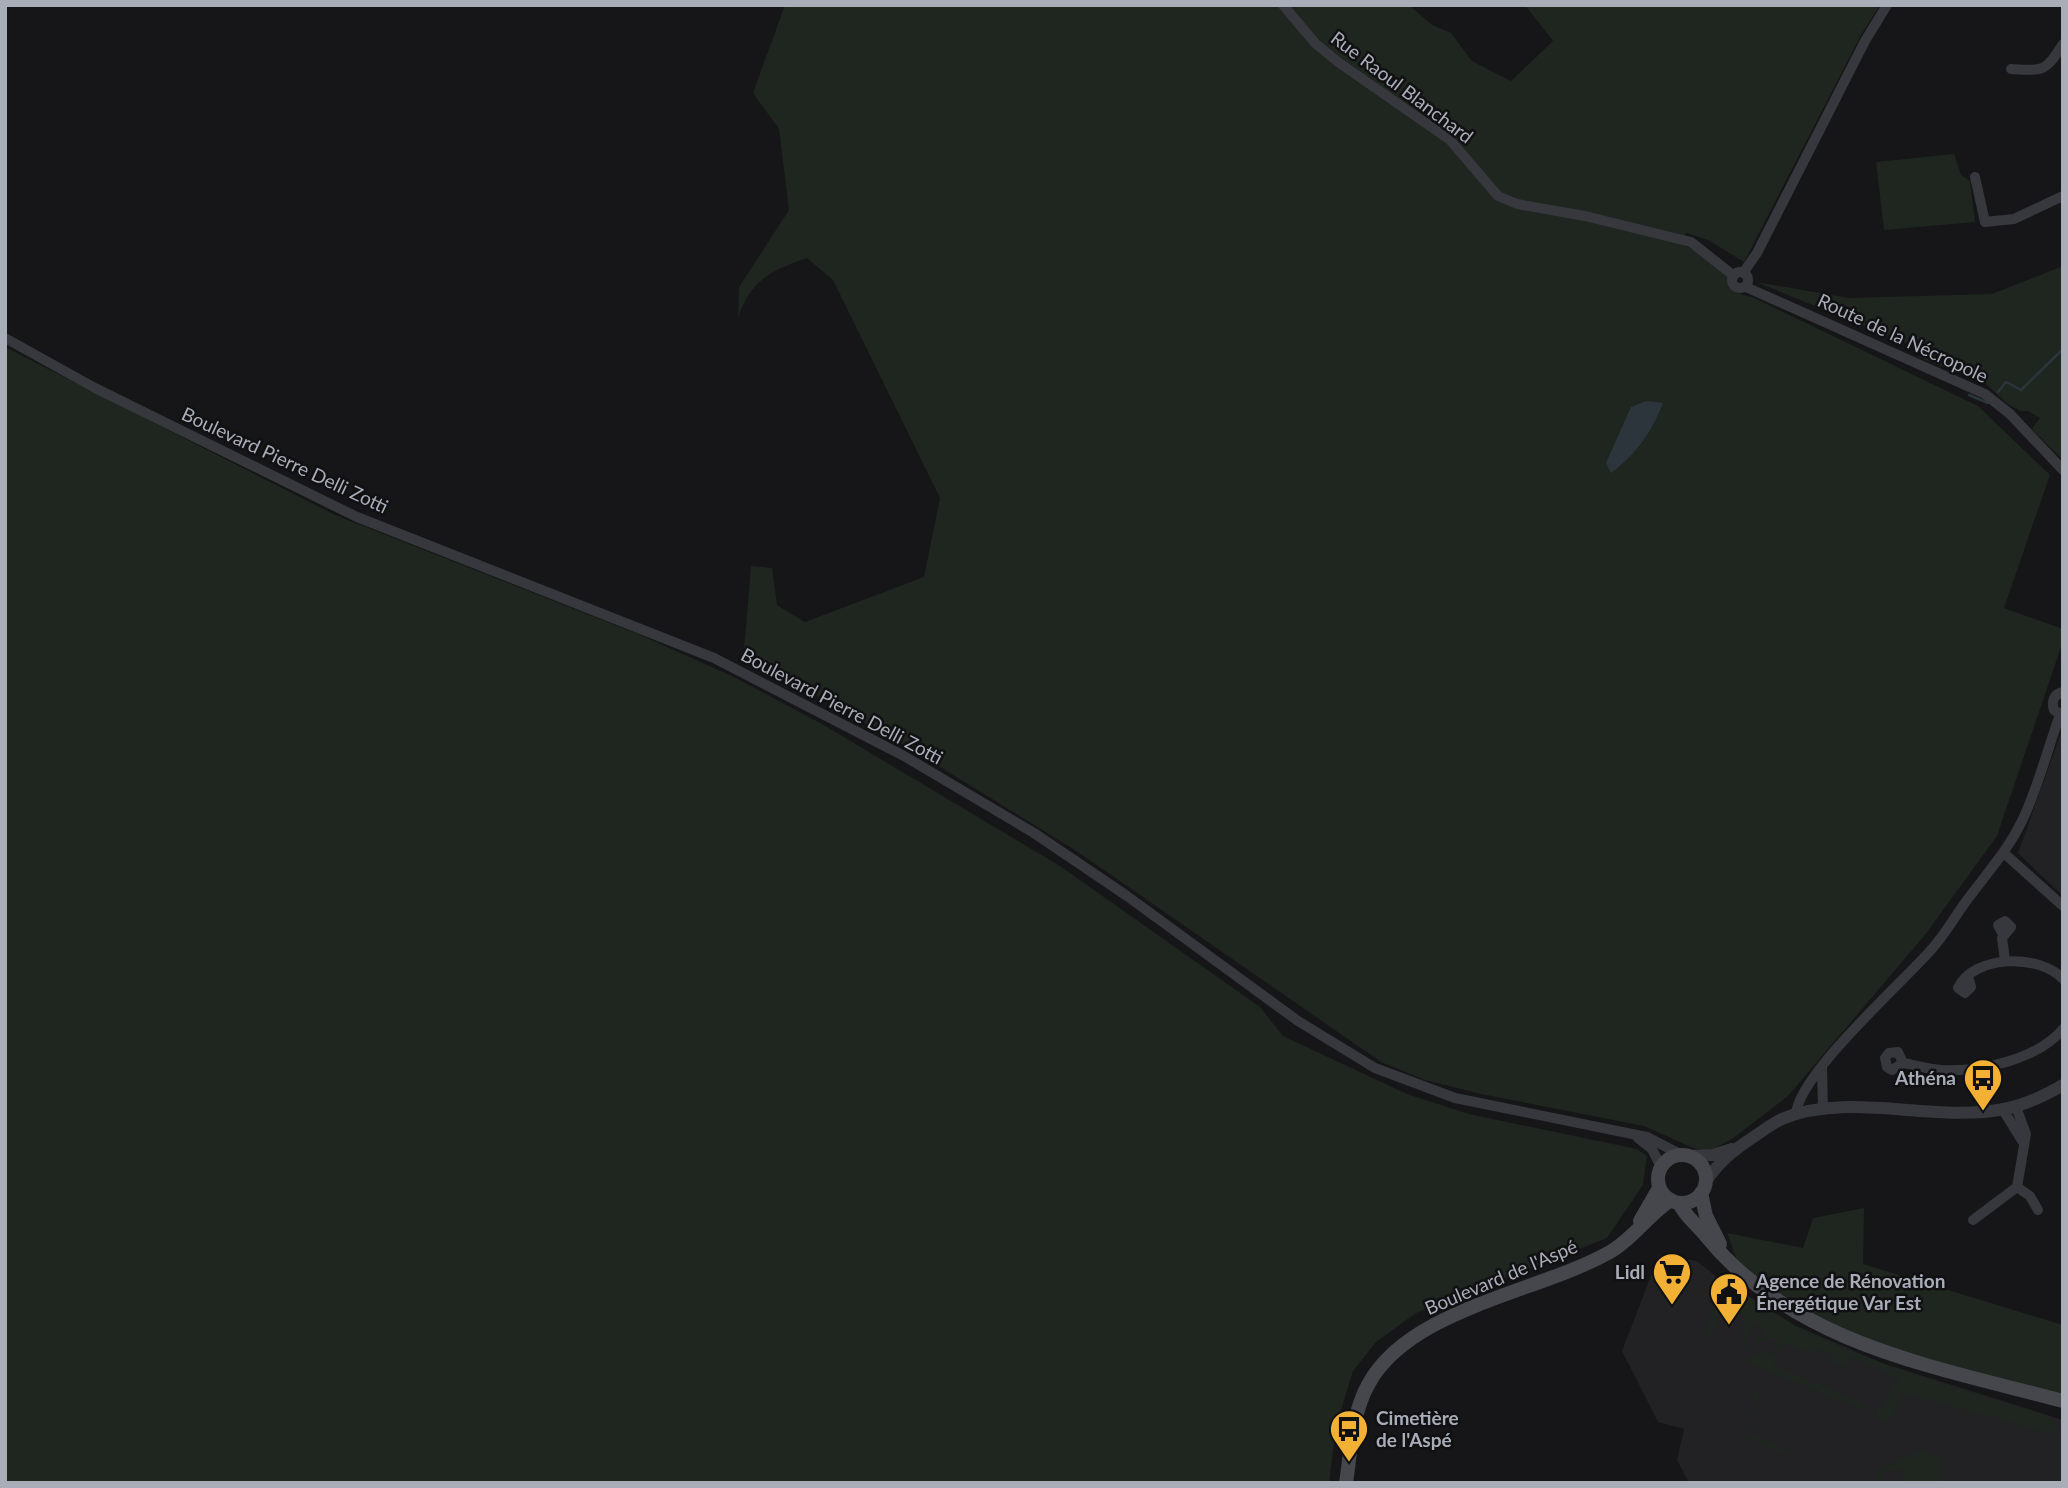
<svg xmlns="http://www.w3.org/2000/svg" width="2068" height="1488" font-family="Lato,sans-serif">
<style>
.built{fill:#222225}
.green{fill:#1e261f}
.water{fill:#2c353c}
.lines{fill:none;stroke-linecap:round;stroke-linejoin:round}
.stream{stroke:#2c353c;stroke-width:2.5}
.minor{stroke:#37383d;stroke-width:10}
.tertiary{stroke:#37383d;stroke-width:12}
.secondary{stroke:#45474d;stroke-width:14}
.labels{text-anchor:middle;stroke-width:5;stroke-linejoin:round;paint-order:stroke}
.street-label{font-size:19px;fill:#a8adb8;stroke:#111113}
.poi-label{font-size:19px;font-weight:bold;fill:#a8adb8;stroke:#111113;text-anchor:end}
</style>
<rect width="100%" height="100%" fill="#161618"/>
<!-- built -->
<g class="built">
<path d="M 2063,727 L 2063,896 L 2018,853 Z"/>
<path d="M 1659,1255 L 1697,1261 L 1755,1308 L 1882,1363 L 2063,1420 L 2063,1483 L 1689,1483 L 1677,1460 L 1684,1429 L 1658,1422 L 1622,1351 Z"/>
</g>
<!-- green -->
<g class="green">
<path d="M 785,5 L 1409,5 L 1432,25 L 1451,33 L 1472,61 L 1511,81 L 1553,41 L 1525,5 L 1880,5 L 1861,35 L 1744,262 L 1708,240 L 1686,233 L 1681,243 C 1694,250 1710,258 1720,268 C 1735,284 1724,292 1752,297 L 1978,406 L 2050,475 L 2004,608 L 2063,629 L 2063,641 L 1997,836 L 1925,935 L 1788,1096 L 1732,1139 L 1709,1151 L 1693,1148 L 1644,1126 L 1481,1094 L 1425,1080 L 1381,1062 L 1078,852 L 916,752 L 753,660 L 744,650 L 751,566 L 772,568 L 777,605 L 805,622 L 924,577 L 940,498 L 833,280 L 807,258 C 771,270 750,281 738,318 L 739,287 L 789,210 L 779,129 L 753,93 Z"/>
<path d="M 1954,154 L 1961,175 L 1970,181 L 1975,222 L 1884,230 L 1876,162 Z"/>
<path d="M 2063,266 L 2063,460 L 2032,429 L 2040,418 L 2028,411 L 2021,411 L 2009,405 L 1986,384 L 1918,357 L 1922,349 L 1756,282 L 1849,298 L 1992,294 Z"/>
<path d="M 5,347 L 335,515 L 645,637 L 734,677 L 822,724 L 1060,866 L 1260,1007 L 1283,1036 L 1407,1094 L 1469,1114 L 1637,1149 L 1647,1156 L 1643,1185 L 1607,1238 L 1416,1313 L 1376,1342 L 1353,1371 L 1336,1426 L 1329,1483 L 5,1483 Z"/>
<path d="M 1864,1208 L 1863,1264 L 2063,1325 L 2063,1396 C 1975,1373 1796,1334 1739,1262 C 1733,1254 1731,1242 1727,1233 L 1803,1248 L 1813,1218 Z"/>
<path d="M 1719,1283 C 1732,1282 1788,1323 1807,1332 C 1883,1368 1965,1390 2045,1415 L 2057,1428 L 2057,1435 L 1901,1393 L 1894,1415 L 1882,1421 L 1876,1418 L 1879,1404 L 1882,1410 L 1895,1382 L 1900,1379 L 1850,1356 L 1844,1366 L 1832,1362 L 1834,1356 L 1816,1348 L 1813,1353 L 1783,1343 L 1779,1351 L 1773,1348 L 1779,1344 L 1777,1338 L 1765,1338 L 1756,1345 L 1755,1341 L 1767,1336 L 1759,1321 L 1749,1330 L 1746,1348 L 1744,1348 L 1746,1333 L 1741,1331 L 1746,1320 L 1744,1315 L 1720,1304 L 1712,1338 L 1705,1341 Z"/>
<path d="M 1764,1352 L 1777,1356 L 1774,1364 L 1780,1368 L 1861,1402 L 1860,1405 L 1864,1407 L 1869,1401 L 1869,1406 L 1863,1410 L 1748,1363 L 1747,1358 Z"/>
<path d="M 1761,1390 L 1747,1433 L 1789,1450 L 1786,1454 L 1745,1438 L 1755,1399 L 1752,1394 Z"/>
<path d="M 1923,1450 L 1942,1461 L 1937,1477 L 1942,1480 L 1940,1483 L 1905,1483 L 1901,1469 L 1883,1472 L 1884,1479 L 1875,1474 L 1880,1469 Z"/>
</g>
<!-- water -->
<path class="water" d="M 1646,401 L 1663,403 C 1651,433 1637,453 1611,473 L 1606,463 L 1631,407 Z"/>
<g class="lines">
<!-- stream -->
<g class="stream">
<path d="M 1998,392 L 2006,382 L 2021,390 L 2063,349"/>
<path d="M 1969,395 L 1988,403"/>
</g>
<!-- minor -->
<g class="minor">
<path d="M 1283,5 L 1315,43 L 1338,62 L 1450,140 L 1498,196 L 1517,204 L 1585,216 L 1691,242 L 1734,276"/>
<path d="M 2011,69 C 2044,71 2045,72 2063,44"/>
<path d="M 1975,177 L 1985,222 L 2014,219 L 2063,196"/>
<circle cx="1740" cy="280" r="8"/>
<path d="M 1743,273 L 1757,253 L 1865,41 L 1887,5"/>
<path d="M 1746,287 L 1985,394 L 2010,414 L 2063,470"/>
<path d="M 5,338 L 95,388 L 357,517 L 714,658 L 904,756 L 1034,833 L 1127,896 L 1298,1021 L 1375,1068 L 1455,1098 L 1647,1137 L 1682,1155"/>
<path d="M 2063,692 C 2054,694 2051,701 2054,710 L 2063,716"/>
<path d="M 2005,854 L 2063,906"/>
<path d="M 2003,934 L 1998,925 L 2005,921 L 2011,927 L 2002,938 L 2005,960"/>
<path d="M 1968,976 L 1971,987 L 1965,993 L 1958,988 C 1974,954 2040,954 2063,979"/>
<path d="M 1903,1063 L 1898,1052 L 1889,1053 L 1885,1058 L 1887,1067 L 1892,1070 L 1903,1063 C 1915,1065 1928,1069 1941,1070 C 1980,1072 2037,1060 2063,1029"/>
<path d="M 1822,1068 L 1823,1110"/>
<path d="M 2003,1110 L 2023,1142"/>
<path d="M 1796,1115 C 1797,1076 1901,984 1930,951 C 1947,933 1958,910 1974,891 C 1992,867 2009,848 2022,821 C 2038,788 2047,750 2060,715"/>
<path d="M 1638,1138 L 1652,1149 L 1661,1167"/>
<path d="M 2017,1187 L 2030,1196 L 2038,1210"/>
<path d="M 1973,1220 L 2017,1187 L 2026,1134 L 2016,1107"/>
</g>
<!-- tertiary -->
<g class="tertiary">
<path d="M 1689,1156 L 1713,1155 L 1732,1149"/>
<path d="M 1705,1183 C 1718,1162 1735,1149 1755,1136 C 1764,1130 1773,1123 1782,1119 C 1847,1091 1935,1123 2004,1109 C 2026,1105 2044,1096 2063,1085"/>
</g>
<!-- secondary -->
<g class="secondary">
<circle cx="1682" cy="1179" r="24"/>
<path d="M 1701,1193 L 1706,1216 L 1720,1244"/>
<path d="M 1679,1203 C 1685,1216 1697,1225 1706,1236 C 1793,1344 1936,1367 2063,1401"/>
<path d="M 1640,1221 L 1659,1188"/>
<path d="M 1346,1483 C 1351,1450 1352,1414 1368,1385 C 1408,1309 1539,1292 1610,1252 C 1633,1239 1648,1215 1671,1200"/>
</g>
</g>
<!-- icons -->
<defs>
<g id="bus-pin" transform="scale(2.0125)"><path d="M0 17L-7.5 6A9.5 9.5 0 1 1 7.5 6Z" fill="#f2b134" stroke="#111113"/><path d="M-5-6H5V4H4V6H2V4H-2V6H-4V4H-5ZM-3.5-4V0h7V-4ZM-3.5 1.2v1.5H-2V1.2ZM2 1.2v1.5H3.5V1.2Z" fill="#111"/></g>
<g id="supermarket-pin" transform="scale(2.0125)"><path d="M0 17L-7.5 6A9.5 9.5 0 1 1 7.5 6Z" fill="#f2b134" stroke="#111113"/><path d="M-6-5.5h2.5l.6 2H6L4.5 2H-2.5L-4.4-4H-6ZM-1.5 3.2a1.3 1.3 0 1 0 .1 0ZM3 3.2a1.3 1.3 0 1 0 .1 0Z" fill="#111"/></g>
<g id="civic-pin" transform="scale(2.0125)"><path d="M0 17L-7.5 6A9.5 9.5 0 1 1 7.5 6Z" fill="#f2b134" stroke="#111113"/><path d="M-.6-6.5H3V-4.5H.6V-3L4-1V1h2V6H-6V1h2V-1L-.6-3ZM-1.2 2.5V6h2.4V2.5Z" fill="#111"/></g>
</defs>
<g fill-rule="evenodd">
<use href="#bus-pin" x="1983" y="1078"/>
<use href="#supermarket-pin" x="1672" y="1272"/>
<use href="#civic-pin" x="1729" y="1292"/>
<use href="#bus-pin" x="1349" y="1429"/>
</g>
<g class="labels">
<!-- street labels -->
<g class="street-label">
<text transform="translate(1402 87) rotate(37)" y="7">Rue Raoul Blanchard</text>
<text transform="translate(1903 338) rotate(25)" y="7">Route de la Nécropole</text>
<text transform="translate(285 460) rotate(25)" y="7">Boulevard Pierre Delli Zotti</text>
<text transform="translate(842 706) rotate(28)" y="7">Boulevard Pierre Delli Zotti</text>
<text transform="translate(1501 1277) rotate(-23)" y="7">Boulevard de l'Aspé</text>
</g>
<!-- poi labels -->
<g class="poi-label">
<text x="1956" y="1085">Athéna</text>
<text x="1645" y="1279">Lidl</text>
<text x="1756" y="1288" text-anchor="start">Agence de Rénovation<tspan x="1756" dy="22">Énergétique Var Est</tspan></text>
<text x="1376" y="1425" text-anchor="start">Cimetière<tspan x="1376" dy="22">de l'Aspé</tspan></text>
</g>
</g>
<!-- border -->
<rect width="2068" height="1488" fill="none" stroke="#a8adb8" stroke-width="14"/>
</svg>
